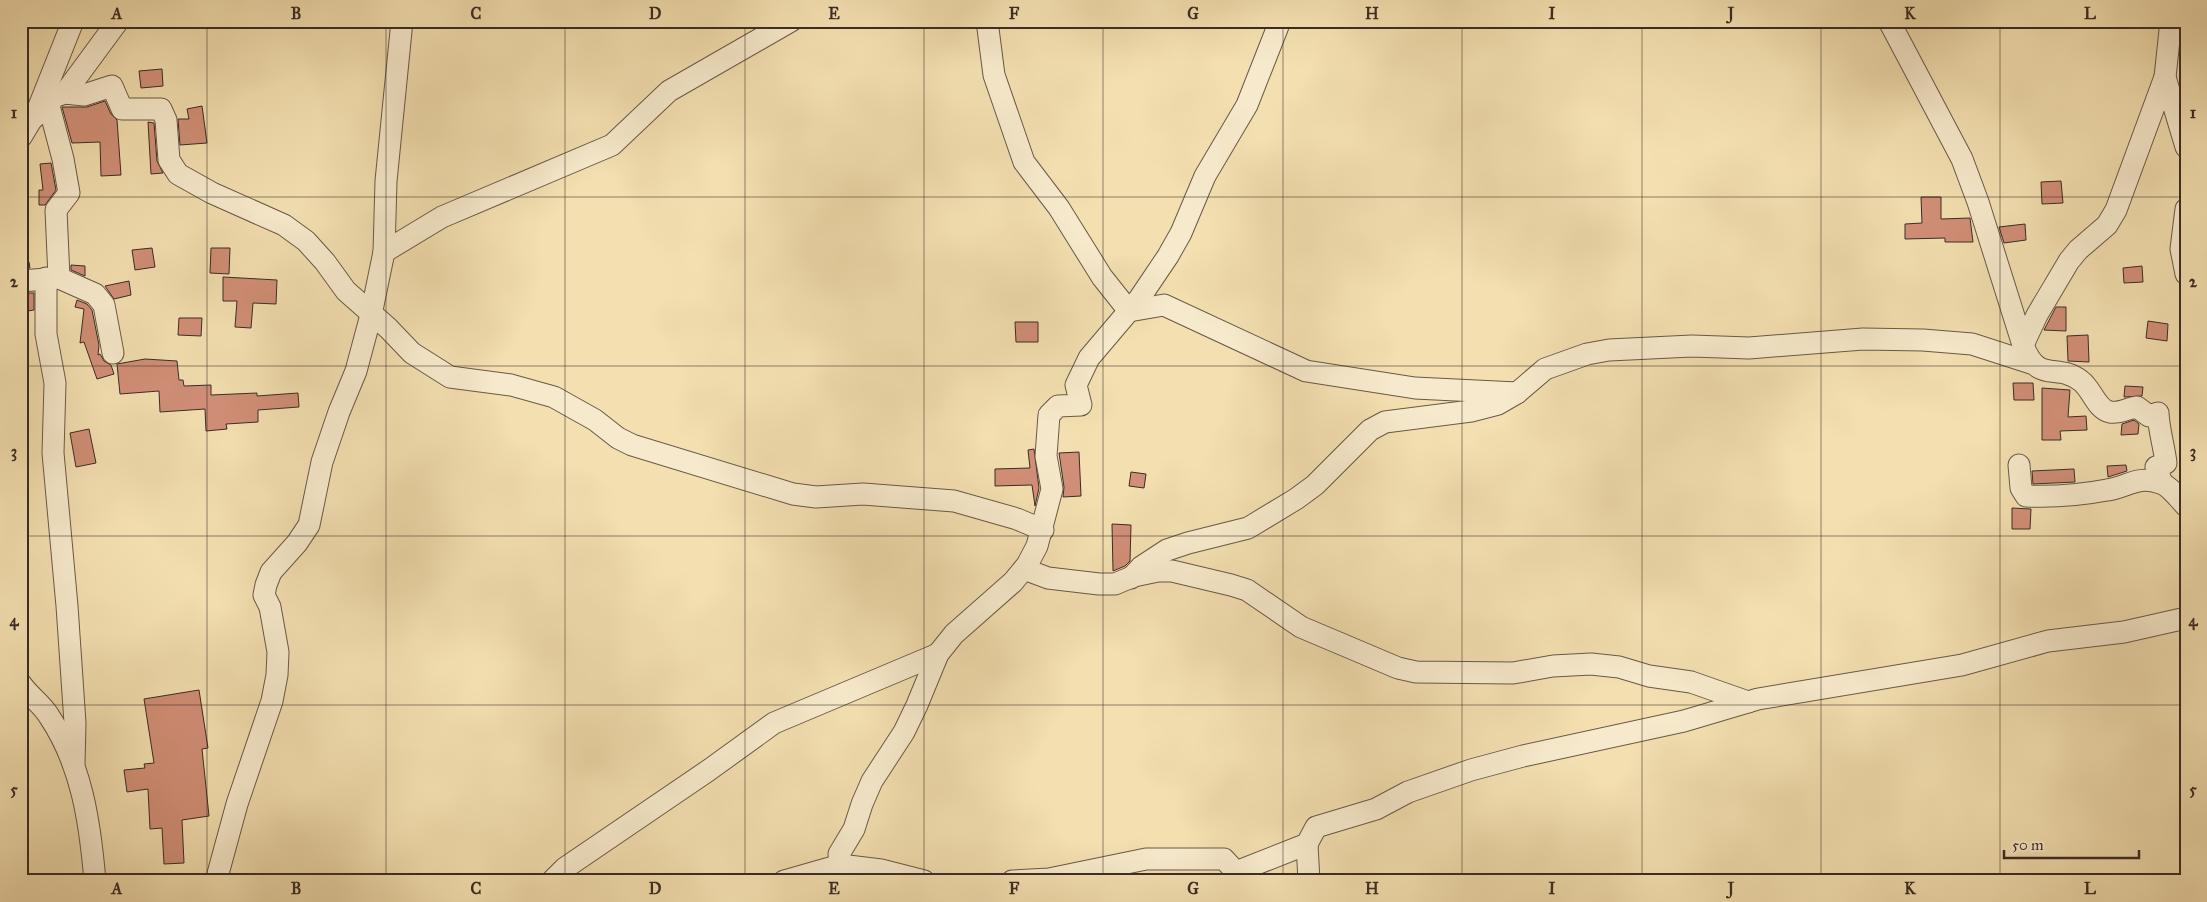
<svg xmlns="http://www.w3.org/2000/svg" width="2207" height="902" font-family="'IM FELL Great Primer',serif">
<style>
.building{fill:#d18f77;stroke:#3a2c24}
.lines{fill:none;stroke-linecap:round;stroke-linejoin:round}
.street-casing{stroke:#685947;stroke-width:23}
.street{stroke:#f7eacc;stroke-width:21}
.grid{fill:none;stroke:#3a2c24;stroke-width:1;stroke-opacity:0.55}
.neatline{fill:none;stroke:#3a2c24;stroke-width:2}
.grid-label{font-size:16px;text-anchor:middle;font-weight:bold;fill:#3a2c24}
</style>
<rect width="100%" height="100%" fill="#f3dfb0"/>
<filter id="stains"><feTurbulence type="fractalNoise" baseFrequency=".004" numOctaves="4"/><feColorMatrix values="0 0 0 0 .2 0 0 0 0 .09 0 0 0 0 .02 0 0 0 .5 -.17"/></filter>
<radialGradient id="worn" r=".72"><stop offset=".6" stop-color="#630" stop-opacity="0"/><stop offset="1" stop-color="#630" stop-opacity=".3"/></radialGradient>
<!-- building -->
<g class="building">
<path d="M 162,69 L 163,86 L 141,88 L 139,71 Z"/>
<path d="M 105,101 L 111,114 L 117,120 L 121,175 L 101,176 L 100,142 L 72,143 L 62,107 L 87,107 Z"/>
<path d="M 202,106 L 207,143 L 180,145 L 178,119 L 189,119 L 187,109 Z"/>
<path d="M 148,122 L 154,123 L 157,161 L 163,173 L 151,174 Z"/>
<path d="M 51,163 L 56,190 L 45,205 L 39,205 L 39,190 L 43,190 L 40,164 Z"/>
<path d="M 2061,181 L 2063,203 L 2042,204 L 2041,182 Z"/>
<path d="M 1921,197 L 1941,197 L 1941,219 L 1970,218 L 1973,242 L 1945,242 L 1945,238 L 1905,239 L 1905,224 L 1922,223 Z"/>
<path d="M 2025,224 L 2026,240 L 2004,243 L 1999,227 Z"/>
<path d="M 152,248 L 155,267 L 135,270 L 132,250 Z"/>
<path d="M 211,248 L 230,248 L 229,274 L 210,273 Z"/>
<path d="M 21,262 L 29,262 L 30,268 L 21,268 Z"/>
<path d="M 71,265 L 85,266 L 85,276 L 71,270 Z"/>
<path d="M 2142,266 L 2143,282 L 2124,283 L 2123,268 Z"/>
<path d="M 223,277 L 277,280 L 276,304 L 253,303 L 251,328 L 235,327 L 237,301 L 223,301 Z"/>
<path d="M 129,281 L 131,295 L 114,299 L 105,286 Z"/>
<path d="M 21,293 L 34,293 L 34,310 L 21,312 Z"/>
<path d="M 77,300 L 87,304 L 92,310 L 99,345 L 98,355 L 100,354 L 104,361 L 111,365 L 114,374 L 97,379 L 84,342 L 80,343 L 84,309 L 75,307 Z"/>
<path d="M 2056,307 L 2066,307 L 2066,331 L 2044,330 Z"/>
<path d="M 179,318 L 202,318 L 201,336 L 178,335 Z"/>
<path d="M 2148,321 L 2168,324 L 2167,341 L 2146,338 Z"/>
<path d="M 1015,322 L 1038,322 L 1038,342 L 1016,342 Z"/>
<path d="M 2088,335 L 2089,362 L 2068,361 L 2067,336 Z"/>
<path d="M 145,359 L 177,361 L 179,380 L 183,380 L 184,386 L 211,385 L 211,395 L 257,393 L 257,396 L 298,393 L 299,407 L 258,410 L 258,422 L 226,424 L 227,429 L 206,431 L 205,409 L 160,412 L 159,391 L 120,394 L 117,364 Z"/>
<path d="M 2013,383 L 2033,383 L 2034,400 L 2014,400 Z"/>
<path d="M 2125,386 L 2143,387 L 2142,396 L 2124,397 Z"/>
<path d="M 2042,388 L 2070,390 L 2068,417 L 2086,416 L 2087,430 L 2060,431 L 2061,440 L 2042,440 Z"/>
<path d="M 2134,420 L 2139,424 L 2138,434 L 2121,435 L 2122,424 Z"/>
<path d="M 89,429 L 96,463 L 76,467 L 70,433 Z"/>
<path d="M 1034,449 L 1039,488 L 1035,506 L 1032,485 L 995,486 L 995,469 L 1030,468 L 1028,450 Z"/>
<path d="M 1079,452 L 1081,496 L 1063,497 L 1064,487 L 1059,453 Z"/>
<path d="M 2126,465 L 2127,471 L 2108,477 L 2107,466 Z"/>
<path d="M 2074,469 L 2075,482 L 2033,484 L 2032,471 Z"/>
<path d="M 1131,472 L 1146,474 L 1144,488 L 1129,486 Z"/>
<path d="M 2012,508 L 2031,509 L 2030,529 L 2012,529 Z"/>
<path d="M 1112,524 L 1131,525 L 1130,561 L 1125,566 L 1113,571 Z"/>
<path d="M 199,690 L 208,748 L 202,749 L 209,816 L 182,820 L 184,863 L 164,864 L 162,828 L 150,829 L 148,789 L 127,792 L 124,770 L 145,768 L 144,764 L 154,763 L 144,699 Z"/>
</g>
<g class="lines">
<!-- street casing -->
<g class="street-casing">
<g id="street">
<path d="M 987,21 L 994,75 L 1024,162 L 1059,208 L 1102,277 L 1129,311 L 1164,305 L 1306,371 L 1415,388 L 1517,393"/>
<path d="M 1889,21 L 1962,159 L 1978,202 L 2023,345 C 2038,385 2057,362 2081,381 C 2092,389 2096,409 2110,412 C 2119,414 2128,408 2137,407 L 2149,416 L 2158,413 C 2159,431 2164,446 2166,463 L 2156,467 L 2162,483"/>
<path d="M 2165,77 L 2186,147"/>
<path d="M 65,93 L 118,21"/>
<path d="M 49,106 L 63,159 L 69,193 L 56,210 L 59,278"/>
<path d="M 32,119 L 49,106 L 53,97 L 65,93 L 84,95 L 112,86 L 122,109 L 161,109 L 166,120 L 169,160 L 178,174 L 212,193 L 284,225 L 306,241 L 325,262 L 346,291 L 388,328 L 412,353 L 450,377 L 511,385 L 554,397 L 595,420 L 618,438 L 632,445 L 793,494 L 816,497 L 863,494 L 954,501 L 1017,519 L 1043,530"/>
<path d="M 21,137 L 38,109 L 73,21"/>
<path d="M 2186,209 L 2181,249 L 2186,274"/>
<path d="M 384,252 L 442,217 L 612,145 L 669,91 L 791,21"/>
<path d="M 46,278 L 46,334 L 55,383 L 53,453 L 67,606 L 75,723 L 74,764"/>
<path d="M 21,281 L 59,278 L 95,294 L 104,305 L 113,353"/>
<path d="M 2023,345 L 2037,315 L 2069,261 L 2078,250 L 2107,225 L 2116,210 L 2165,77 L 2171,21"/>
<path d="M 2019,465 L 2021,488 L 2026,496 C 2052,497 2081,495 2107,490 C 2128,487 2137,475 2160,483 C 2169,485 2179,499 2186,506"/>
<path d="M 1024,569 L 1048,578 L 1099,584 L 1115,584 L 1134,576 L 1158,571 L 1172,571 L 1231,585 L 1247,590 L 1301,627 L 1398,668 L 1416,672 L 1513,673 L 1553,666 L 1591,664 L 1619,667 L 1649,676 L 1691,682 L 1748,702"/>
<path d="M 1131,578 L 1141,567 L 1167,550 L 1188,543 L 1248,528 L 1296,499 L 1315,485 L 1370,430 L 1385,422 L 1471,411 L 1498,404 L 1517,393 L 1545,369 L 1587,354 L 1609,350 L 1692,346 L 1749,348 L 1863,339 L 1923,340 L 1972,344 L 2031,363"/>
<path d="M 21,684 C 29,696 42,704 49,716 C 82,765 90,823 95,881"/>
<path d="M 1307,844 L 1309,881"/>
<path d="M 216,881 L 237,804 L 272,701 L 277,675 L 278,652 L 270,607 L 264,595 L 266,585 L 271,572 L 297,543 L 309,525 L 322,462 L 339,412 L 356,371 L 371,315 L 384,252 L 386,181 L 402,21"/>
<path d="M 552,881 L 565,868 L 709,770 L 774,723 L 938,654"/>
<path d="M 784,881 L 840,865 L 881,870 L 924,881"/>
<path d="M 834,881 L 840,865 L 839,854 L 854,829 L 862,804 L 872,781 L 904,732 L 917,705 L 938,654 L 954,634 L 1013,582 L 1027,565 L 1037,546 L 1052,489 L 1046,456 L 1049,415 L 1058,406 L 1081,405 L 1076,385 L 1089,358 L 1139,299 L 1168,256 L 1181,233 L 1205,176 L 1247,105 L 1280,21"/>
<path d="M 1012,881 L 1049,879 L 1146,859 L 1224,859 L 1236,872 L 1307,844 L 1316,827 L 1376,809 L 1408,792 L 1471,770 L 1523,756 L 1684,721 L 1758,699 L 1962,665 L 2048,641 L 2124,632 L 2186,618"/>
</g>
</g>
<!-- street -->
<use href="#street" class="street"/>
</g>
<!-- grid -->
<path class="grid" d="M 207,21 L 207,881M 386,21 L 386,881M 565,21 L 565,881M 745,21 L 745,881M 924,21 L 924,881M 1103,21 L 1103,881M 1283,21 L 1283,881M 1462,21 L 1462,881M 1642,21 L 1642,881M 1821,21 L 1821,881M 2000,21 L 2000,881M 21,197 L 2186,197M 21,366 L 2186,366M 21,536 L 2186,536M 21,705 L 2186,705"/>
<!-- margin -->
<rect width="2207" height="902" fill="none" stroke="#f3dfb0" stroke-width="55"/>
<!-- scale -->
<path d="M2004 850v8h135v-8" fill="none" stroke="#3a2c24" stroke-width="2.5"/>
<text x="2012" y="850" font-size="15" fill="#3a2c24" stroke="#f7eacc" stroke-width="4" paint-order="stroke">50 m</text>
<rect x="28" y="28" width="2152" height="846" class="neatline"/>
<g class="grid-label">
<text x="117" y="19">A</text>
<text x="296" y="19">B</text>
<text x="476" y="19">C</text>
<text x="655" y="19">D</text>
<text x="834" y="19">E</text>
<text x="1014" y="19">F</text>
<text x="1193" y="19">G</text>
<text x="1372" y="19">H</text>
<text x="1552" y="19">I</text>
<text x="1731" y="19">J</text>
<text x="1910" y="19">K</text>
<text x="2090" y="19">L</text>
<text x="14" y="118">1</text>
<text x="2193" y="118">1</text>
<text x="14" y="287">2</text>
<text x="2193" y="287">2</text>
<text x="14" y="457">3</text>
<text x="2193" y="457">3</text>
<text x="14" y="626">4</text>
<text x="2193" y="626">4</text>
<text x="14" y="795">5</text>
<text x="2193" y="795">5</text>
<text x="117" y="894">A</text>
<text x="296" y="894">B</text>
<text x="476" y="894">C</text>
<text x="655" y="894">D</text>
<text x="834" y="894">E</text>
<text x="1014" y="894">F</text>
<text x="1193" y="894">G</text>
<text x="1372" y="894">H</text>
<text x="1552" y="894">I</text>
<text x="1731" y="894">J</text>
<text x="1910" y="894">K</text>
<text x="2090" y="894">L</text>
</g>
<rect width="100%" height="100%" filter="url(#stains)"/>
<rect width="100%" height="100%" fill="url(#worn)"/>
</svg>
